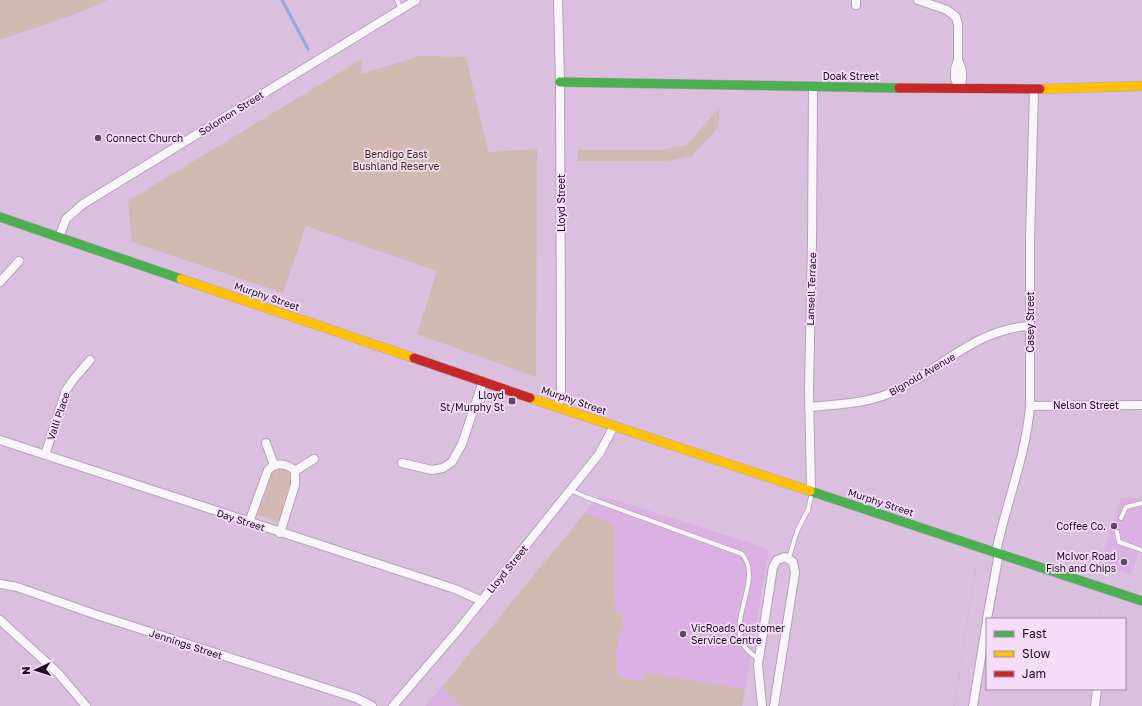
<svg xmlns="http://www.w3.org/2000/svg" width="1142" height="706" font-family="'Golos Text',sans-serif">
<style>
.built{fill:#dab1e2}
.green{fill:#d2bab2}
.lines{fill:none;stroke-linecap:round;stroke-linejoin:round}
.stream{stroke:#98a7d8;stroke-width:3}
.lane-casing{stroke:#b5a0b9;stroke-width:5.5}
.street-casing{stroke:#b5a0b9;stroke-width:10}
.fast-casing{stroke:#b5a0b9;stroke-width:10}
.slow-casing{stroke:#b5a0b9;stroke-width:10}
.jam-casing{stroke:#b5a0b9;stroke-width:10}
.path{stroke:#c8c1ca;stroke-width:1.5;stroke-dasharray:2 2;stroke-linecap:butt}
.lane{stroke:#f9f5fa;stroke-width:4}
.street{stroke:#f9f5fa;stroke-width:8}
.fast{stroke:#4caf50;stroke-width:9}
.slow{stroke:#ffc107;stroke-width:9}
.jam{stroke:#c62828;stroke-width:9}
.poi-dot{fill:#5e4962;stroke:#f5ddfa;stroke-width:1.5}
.labels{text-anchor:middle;stroke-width:3.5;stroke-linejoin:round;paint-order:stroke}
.street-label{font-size:10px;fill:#1b0a1f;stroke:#f5ddfa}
.poi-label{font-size:10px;fill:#1b0a1f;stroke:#f5ddfa;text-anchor:end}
.park-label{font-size:10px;fill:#3c2d10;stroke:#f5ddfa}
</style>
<rect width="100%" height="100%" fill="#dabfdf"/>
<!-- built -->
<g class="built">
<path d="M 600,495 L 769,549 L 745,689 L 645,673 L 643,681 L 618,677 L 616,653 L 623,617 L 615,611 L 614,525 L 585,513 Z"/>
<path d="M 1121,498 L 1141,498 L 1142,504 L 1142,542 L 1131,575 L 1099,564 Z"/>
<path d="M 442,687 L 461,706 L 425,706 Z"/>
</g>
<!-- green -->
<g class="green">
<path d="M 0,0 L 108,0 L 78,13 L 0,40 Z"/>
<path d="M 420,56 L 466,57 L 488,152 L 537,149 L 536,377 L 417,334 L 437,271 L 306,226 L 283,293 L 132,242 L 128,201 L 362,59 L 361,74 Z"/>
<path d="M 719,108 L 719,126 L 692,156 L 667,161 L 578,161 L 578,150 L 660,150 L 687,145 Z"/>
<path d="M 282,468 L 292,476 L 292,487 L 288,488 L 283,504 L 283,514 L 280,520 L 277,522 L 258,515 L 257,508 L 263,503 L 269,482 L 267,478 L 271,472 Z"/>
<path d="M 585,513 L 614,524 L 615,611 L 623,617 L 616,653 L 618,677 L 643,681 L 644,673 L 745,689 L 742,706 L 461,706 L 442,687 Z"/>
</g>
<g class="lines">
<!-- stream -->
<path class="stream" d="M 282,0 L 308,49"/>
<!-- lane casing -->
<g class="lane-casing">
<g id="lane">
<path d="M 397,0 L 401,9"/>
<path d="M 570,490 L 586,497 L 742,554 C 762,576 732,615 741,641 C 744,649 752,654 758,659"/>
<path d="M 1121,518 L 1126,507 L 1142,503"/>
<path d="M 1117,532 L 1119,542 L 1142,550"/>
<path d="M 789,558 L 797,531 L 808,510 L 812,493"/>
</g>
</g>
<!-- street casing -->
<g class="street-casing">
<g id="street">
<path d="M 558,0 L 560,82 L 561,340 L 561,391 L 558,406"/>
<path d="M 856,0 L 856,5"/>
<path d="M 918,0 L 947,10 L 956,17 L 958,25 L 958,60 L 955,69 L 955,79 L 959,88"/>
<path d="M 958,60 C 963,70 964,78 959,88"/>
<path d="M 59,237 L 66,219 L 83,204 L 416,0"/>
<path d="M 0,282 L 19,261"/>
<path d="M 1030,406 L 1142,405"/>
<path d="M 809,407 C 840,404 870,404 899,389 C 942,367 979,328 1030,326"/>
<path d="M 0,440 L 455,589 L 482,601"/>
<path d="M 266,443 L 274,465"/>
<path d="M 45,455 L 66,390 L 73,380 L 90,360"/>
<path d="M 402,463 L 432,470 L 443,468 L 452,462 L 462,444 L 483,381"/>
<path d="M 295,471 L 314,459"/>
<path d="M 811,490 L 809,389 L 812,242 L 813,88"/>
<path d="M 249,522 L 268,470 C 276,462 287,463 295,471 L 295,485 L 280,533"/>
<path d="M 996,552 C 1006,503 1026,456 1030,406 L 1030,241 L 1034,89"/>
<path d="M 0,584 L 17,587 L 97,615 L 356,698 L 372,706"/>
<path d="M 987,619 L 999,553"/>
<path d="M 0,620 L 58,673 L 86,706"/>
<path d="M 393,706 L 459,629 L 599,454 L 614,426"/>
<path d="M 762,706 L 758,665 L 773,567 L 777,560 L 785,557 L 793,562 L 795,573 L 774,706"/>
<path d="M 973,706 L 987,621"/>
<path d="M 1095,706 L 1097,689"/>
</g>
</g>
<!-- fast casing -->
<g class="fast-casing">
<g id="fast">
<path d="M 560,82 L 899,88"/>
<path d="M 0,217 L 181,279"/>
<path d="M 810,491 L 1142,601"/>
</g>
</g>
<!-- slow casing -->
<g class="slow-casing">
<g id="slow">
<path d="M 1040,89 L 1142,86"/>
<path d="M 181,279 L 414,358"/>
<path d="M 530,398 L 810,491"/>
</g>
</g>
<!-- jam casing -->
<g class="jam-casing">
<g id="jam">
<path d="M 899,88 L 1040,89"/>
<path d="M 414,358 L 530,398"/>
</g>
</g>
<!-- path -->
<g class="path">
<path d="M 277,482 L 286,476"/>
<path d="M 267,518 C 269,506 278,484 277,474"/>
<path d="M 1099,606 L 1100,619"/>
<path d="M 954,706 L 976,566"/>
</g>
<!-- lane -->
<use href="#lane" class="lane"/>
<!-- street -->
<use href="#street" class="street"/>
<!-- fast -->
<use href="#fast" class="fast"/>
<!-- slow -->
<use href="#slow" class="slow"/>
<!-- jam -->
<use href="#jam" class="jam"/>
</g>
<!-- markers -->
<g class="poi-dot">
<circle cx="98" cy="138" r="4"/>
<rect x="508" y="397" width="8" height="8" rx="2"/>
<circle cx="1114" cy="526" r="4"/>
<circle cx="1124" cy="562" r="4"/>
<circle cx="683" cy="634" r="4"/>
</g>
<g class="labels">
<!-- street labels -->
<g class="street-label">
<text x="851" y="80">Doak Street</text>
<text transform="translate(231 113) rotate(-32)" y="4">Solomon Street</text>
<text transform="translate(561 203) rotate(-90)" y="4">Lloyd Street</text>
<text transform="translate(811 289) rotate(-88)" y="4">Lansell Terrace</text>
<text transform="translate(267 296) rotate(19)" y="4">Murphy Street</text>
<text transform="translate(1030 322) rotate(-90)" y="4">Casey Street</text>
<text transform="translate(922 374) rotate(-30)" y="4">Bignold Avenue</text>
<text transform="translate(574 400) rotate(19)" y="4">Murphy Street</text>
<text x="1086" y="409">Nelson Street</text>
<text transform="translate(58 416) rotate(-71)" y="4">Valli Place</text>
<text transform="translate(881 502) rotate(18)" y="4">Murphy Street</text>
<text transform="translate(241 520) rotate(18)" y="4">Day Street</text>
<text transform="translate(507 569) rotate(-51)" y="4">Lloyd Street</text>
<text transform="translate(186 644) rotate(18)" y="4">Jennings Street</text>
</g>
<!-- poi labels -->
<g class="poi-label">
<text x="106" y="142" text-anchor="start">Connect Church</text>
<text x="504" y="399">Lloyd<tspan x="504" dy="12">St/Murphy St</tspan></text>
<text x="1106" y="530">Coffee Co.</text>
<text x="1116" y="560">McIvor Road<tspan x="1116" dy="12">Fish and Chips</tspan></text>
<text x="691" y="632" text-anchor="start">VicRoads Customer<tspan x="691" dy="12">Service Centre</tspan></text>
</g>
<!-- park labels -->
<g class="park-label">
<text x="396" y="158">Bendigo East<tspan x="396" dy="12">Bushland Reserve</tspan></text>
</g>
</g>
<!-- legend -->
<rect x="986" y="618" width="140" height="72" fill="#f5ddfa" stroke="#9e89a2"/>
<rect x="994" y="631" width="20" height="6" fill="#4caf50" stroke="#9e89a2"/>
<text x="1022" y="638" font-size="12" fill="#1b0a1f">Fast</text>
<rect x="994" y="651" width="20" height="6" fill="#ffc107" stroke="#9e89a2"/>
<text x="1022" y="658" font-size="12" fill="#1b0a1f">Slow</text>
<rect x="994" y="671" width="20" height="6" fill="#c62828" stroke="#9e89a2"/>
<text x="1022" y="678" font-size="12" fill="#1b0a1f">Jam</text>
<!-- north arrow -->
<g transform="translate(36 670) rotate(266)" stroke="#f5ddfa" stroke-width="3" paint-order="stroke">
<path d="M0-3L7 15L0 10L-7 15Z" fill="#1b0a1f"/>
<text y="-6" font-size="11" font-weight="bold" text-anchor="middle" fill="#1b0a1f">N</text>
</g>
</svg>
